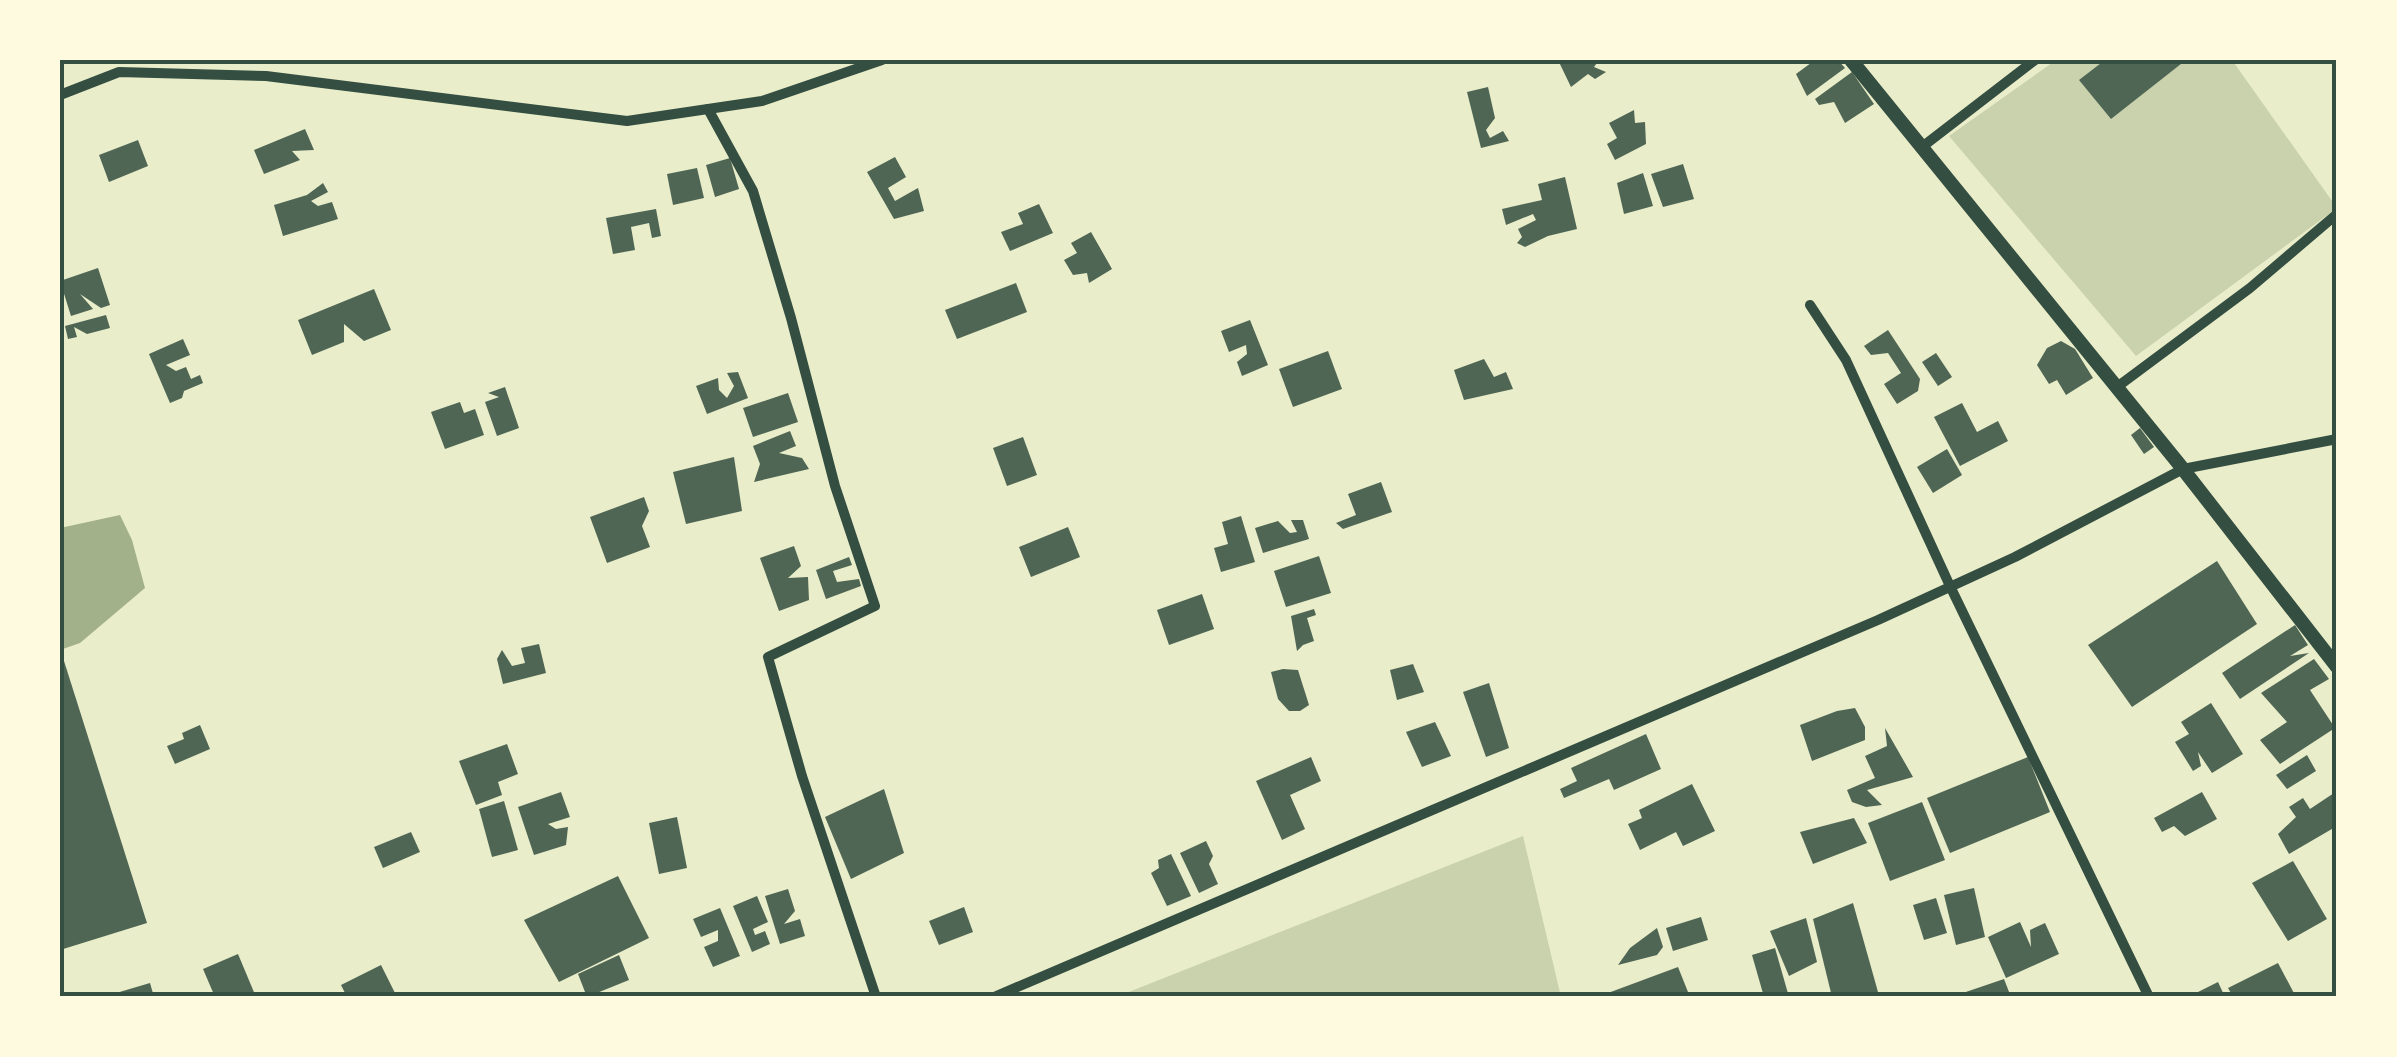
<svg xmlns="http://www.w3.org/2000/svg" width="2397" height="1057" font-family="'DejaVu Sans',sans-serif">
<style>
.green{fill:#cad2ad}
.water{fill:#a3b18a}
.building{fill:#4f6655}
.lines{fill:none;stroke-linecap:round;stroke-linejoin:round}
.minor{stroke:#344e41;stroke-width:10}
.tertiary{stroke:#344e41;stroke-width:14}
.neatline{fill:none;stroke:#344e41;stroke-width:4}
</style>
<rect width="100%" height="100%" fill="#e9edc9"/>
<!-- green -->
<g class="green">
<path d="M 2056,60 L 2232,60 L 2337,208 L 2136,356 L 1949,136 Z"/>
<path d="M 1523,836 L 1561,997 L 1116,997 Z"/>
</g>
<!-- water -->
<path class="water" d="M 120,515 L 132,540 L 145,588 L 80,643 L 60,650 L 60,528 Z"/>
<!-- building -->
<g class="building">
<path d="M 1558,60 L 1599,60 L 1594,67 L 1606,72 L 1595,79 L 1588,74 L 1571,87 Z"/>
<path d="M 1815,60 L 1838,60 L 1845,68 L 1807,96 L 1796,74 Z"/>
<path d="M 2105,60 L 2186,60 L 2111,119 L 2079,80 Z"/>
<path d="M 1852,72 L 1874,104 L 1845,123 L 1834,102 L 1819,105 L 1815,99 Z"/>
<path d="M 1488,87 L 1495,118 L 1486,130 L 1490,138 L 1503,131 L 1509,141 L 1481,148 L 1467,92 Z"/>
<path d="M 1634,110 L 1635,123 L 1645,122 L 1646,144 L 1615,160 L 1607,144 L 1617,138 L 1609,123 Z"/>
<path d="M 305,129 L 314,150 L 292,151 L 300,160 L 264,174 L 254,150 Z"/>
<path d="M 138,140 L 148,166 L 109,182 L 99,155 Z"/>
<path d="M 895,157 L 906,177 L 888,188 L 895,201 L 918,188 L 924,211 L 894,219 L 867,172 Z"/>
<path d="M 730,158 L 739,189 L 715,197 L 706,165 Z"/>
<path d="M 1683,164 L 1694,199 L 1663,207 L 1651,174 Z"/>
<path d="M 697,168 L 704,198 L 673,205 L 667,174 Z"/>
<path d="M 1643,173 L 1653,206 L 1624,214 L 1617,183 Z"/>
<path d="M 1565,177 L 1577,229 L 1548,236 L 1525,247 L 1517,243 L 1522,237 L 1518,229 L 1536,220 L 1533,214 L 1506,225 L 1502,209 L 1542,200 L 1538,184 Z"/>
<path d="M 323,183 L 328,192 L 311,201 L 318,206 L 332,202 L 338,219 L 283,236 L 274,205 L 307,195 Z"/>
<path d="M 1039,204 L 1053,233 L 1010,251 L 1001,232 L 1023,224 L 1018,213 Z"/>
<path d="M 656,209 L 661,236 L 652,238 L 649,223 L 631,227 L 635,250 L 613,254 L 606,218 Z"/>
<path d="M 1091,232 L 1112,269 L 1089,283 L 1087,273 L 1073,275 L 1064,260 L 1077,253 L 1071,243 Z"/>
<path d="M 98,268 L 110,305 L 101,308 L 80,294 L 93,309 L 71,316 L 60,281 Z"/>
<path d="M 1016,283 L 1027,312 L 957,339 L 945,310 Z"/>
<path d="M 374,289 L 391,330 L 364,341 L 344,324 L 344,342 L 312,355 L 298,320 Z"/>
<path d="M 106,315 L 110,328 L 87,334 L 74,327 L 77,337 L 68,339 L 65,326 Z"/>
<path d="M 1250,320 L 1268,365 L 1242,376 L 1237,362 L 1247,354 L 1246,345 L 1229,352 L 1221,331 Z"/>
<path d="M 1888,330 L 1920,379 L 1918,391 L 1897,404 L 1884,384 L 1901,373 L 1888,353 L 1871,355 L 1864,346 Z"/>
<path d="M 183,339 L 190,355 L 166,365 L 176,371 L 186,367 L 191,379 L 200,375 L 203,383 L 184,391 L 182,398 L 170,403 L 149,354 Z"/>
<path d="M 2061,341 L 2075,349 L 2093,378 L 2066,395 L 2057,380 L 2049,384 L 2037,365 L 2047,348 Z"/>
<path d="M 1328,351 L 1342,389 L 1293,407 L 1279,369 Z"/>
<path d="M 1936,353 L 1952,377 L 1938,386 L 1922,362 Z"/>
<path d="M 1484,359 L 1494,377 L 1506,372 L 1513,389 L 1464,400 L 1454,370 Z"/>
<path d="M 738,372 L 748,398 L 707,414 L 696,386 L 718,378 L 719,390 L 727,398 L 734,386 L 727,373 Z"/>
<path d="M 505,387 L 519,428 L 497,436 L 485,402 L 499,397 L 488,393 Z"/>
<path d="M 788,393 L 798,422 L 753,437 L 743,408 Z"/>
<path d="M 460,402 L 464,413 L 475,409 L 484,435 L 445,449 L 431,412 Z"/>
<path d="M 1962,403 L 1977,432 L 1998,421 L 2008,441 L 1960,466 L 1934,417 Z"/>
<path d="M 2140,428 L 2154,447 L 2144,454 L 2131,435 Z"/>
<path d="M 790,431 L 796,446 L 779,453 L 802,458 L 809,469 L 754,482 L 760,464 L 753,446 Z"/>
<path d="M 1023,437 L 1037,475 L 1007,486 L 993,448 Z"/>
<path d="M 1947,449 L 1962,475 L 1933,493 L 1917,467 Z"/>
<path d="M 734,457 L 742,511 L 686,524 L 673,472 Z"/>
<path d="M 1381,482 L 1392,512 L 1343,529 L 1336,523 L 1356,515 L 1348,494 Z"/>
<path d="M 644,497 L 649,511 L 642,526 L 650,547 L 607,563 L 590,517 Z"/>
<path d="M 1241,516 L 1255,562 L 1221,572 L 1214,548 L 1228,544 L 1222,522 Z"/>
<path d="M 1291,520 L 1303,520 L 1309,539 L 1263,553 L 1255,528 L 1278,521 L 1290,533 L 1297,532 Z"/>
<path d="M 1068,527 L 1080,557 L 1031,577 L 1019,547 Z"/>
<path d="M 794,546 L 801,566 L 788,578 L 808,577 L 809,600 L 779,611 L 760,558 Z"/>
<path d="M 1319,556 L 1331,593 L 1286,607 L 1274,571 Z"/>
<path d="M 849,557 L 852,565 L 833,571 L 837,582 L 859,579 L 861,586 L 826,599 L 816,570 Z"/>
<path d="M 2217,561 L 2257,624 L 2132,707 L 2088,645 Z"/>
<path d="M 1202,594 L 1214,629 L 1169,645 L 1157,610 Z"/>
<path d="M 1314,609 L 1316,615 L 1307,618 L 1314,641 L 1303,645 L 1297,651 L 1291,616 Z"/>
<path d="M 2295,625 L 2308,645 L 2290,656 L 2309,653 L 2240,699 L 2222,673 Z"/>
<path d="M 539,644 L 546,673 L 503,684 L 497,659 L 502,650 L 512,666 L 525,663 L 521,648 Z"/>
<path d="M 2314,659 L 2329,679 L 2310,690 L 2335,728 L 2280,764 L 2260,740 L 2287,722 L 2261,693 Z"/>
<path d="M 64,661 L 147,923 L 60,950 L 60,662 Z"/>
<path d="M 1413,664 L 1424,692 L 1397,700 L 1390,670 Z"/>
<path d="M 1283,669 L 1298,670 L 1309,705 L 1300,711 L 1289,711 L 1278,699 L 1271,672 Z"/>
<path d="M 1489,683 L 1509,748 L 1486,757 L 1463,692 Z"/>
<path d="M 2211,703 L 2243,754 L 2212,773 L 2198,752 L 2201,766 L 2193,771 L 2175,742 L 2189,734 L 2181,722 Z"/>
<path d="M 1855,708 L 1865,727 L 1865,740 L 1812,761 L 1800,725 L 1837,711 Z"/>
<path d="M 1435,722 L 1451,756 L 1422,767 L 1406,732 Z"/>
<path d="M 200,725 L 210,749 L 175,764 L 167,746 L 184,739 L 182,733 Z"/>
<path d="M 1885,728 L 1913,777 L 1867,790 L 1882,805 L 1866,807 L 1852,802 L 1847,790 L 1875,778 L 1865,756 L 1887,746 Z"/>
<path d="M 1646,734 L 1661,769 L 1614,790 L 1609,779 L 1564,798 L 1560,789 L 1577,781 L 1571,768 Z"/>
<path d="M 507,744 L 518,774 L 498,782 L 502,795 L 476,805 L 459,761 Z"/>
<path d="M 2307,755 L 2316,771 L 2287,789 L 2276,775 Z"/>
<path d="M 1311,757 L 1321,781 L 1290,795 L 1305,829 L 1282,840 L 1256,781 Z"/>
<path d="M 2028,757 L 2050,812 L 1950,853 L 1927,798 Z"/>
<path d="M 1692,784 L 1715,831 L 1683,846 L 1676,832 L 1640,850 L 1628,824 L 1642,818 L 1639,810 Z"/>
<path d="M 884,789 L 904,853 L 851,879 L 825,817 Z"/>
<path d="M 2337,791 L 2337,826 L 2289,854 L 2278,834 L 2296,817 L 2289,807 L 2303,798 L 2310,809 Z"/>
<path d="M 561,792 L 570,817 L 548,824 L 556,829 L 568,827 L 566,845 L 534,855 L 518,807 Z"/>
<path d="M 2202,792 L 2217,819 L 2185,836 L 2174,826 L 2162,832 L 2154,818 Z"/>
<path d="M 504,801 L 518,850 L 492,857 L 479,809 Z"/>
<path d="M 1922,802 L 1945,860 L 1890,881 L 1868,823 Z"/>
<path d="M 677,817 L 687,868 L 659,874 L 649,823 Z"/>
<path d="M 1854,818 L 1867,843 L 1813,864 L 1800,832 Z"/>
<path d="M 411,832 L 420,852 L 383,868 L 374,847 Z"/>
<path d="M 1206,841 L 1213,856 L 1209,864 L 1218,884 L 1199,893 L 1180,853 Z"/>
<path d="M 1171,854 L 1191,896 L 1167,906 L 1151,873 L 1159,868 L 1158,860 Z"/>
<path d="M 2293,861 L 2327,919 L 2288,941 L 2252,883 Z"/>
<path d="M 618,876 L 649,938 L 559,982 L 524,920 Z"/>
<path d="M 1974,888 L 1985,937 L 1956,945 L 1944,895 Z"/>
<path d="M 788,889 L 795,911 L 784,924 L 800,919 L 805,936 L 780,944 L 765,896 Z"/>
<path d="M 757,896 L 768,922 L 753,929 L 755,935 L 765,931 L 770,944 L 752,952 L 733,906 Z"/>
<path d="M 1936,898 L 1947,933 L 1924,940 L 1913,905 Z"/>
<path d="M 1853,903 L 1878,992 L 1859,997 L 1832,997 L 1813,919 Z"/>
<path d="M 964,907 L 973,932 L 939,945 L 929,921 Z"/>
<path d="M 720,908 L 740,956 L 713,967 L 704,947 L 718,941 L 718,930 L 701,937 L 693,919 Z"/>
<path d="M 1701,917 L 1708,940 L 1673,951 L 1666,928 Z"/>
<path d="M 1806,918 L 1817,962 L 1789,976 L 1770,931 Z"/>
<path d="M 2020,922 L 2031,947 L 2030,930 L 2045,923 L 2059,954 L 2006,978 L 1988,937 Z"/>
<path d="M 1657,928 L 1663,947 L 1657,955 L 1618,965 L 1630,948 Z"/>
<path d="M 1775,948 L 1789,997 L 1764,997 L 1752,955 Z"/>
<path d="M 238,954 L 256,997 L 215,997 L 203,969 Z"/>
<path d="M 619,955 L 629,980 L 587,997 L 578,974 Z"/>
<path d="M 2278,963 L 2296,997 L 2233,997 L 2228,988 Z"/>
<path d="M 381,965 L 396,995 L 347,997 L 341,985 Z"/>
<path d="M 1678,967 L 1690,997 L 1610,997 L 1608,993 Z"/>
<path d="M 2004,979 L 2011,997 L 1954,997 L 1954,996 Z"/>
<path d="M 2218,982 L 2225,997 L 2188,997 Z"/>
<path d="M 150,983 L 154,997 L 106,997 L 106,996 Z"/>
</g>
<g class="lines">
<!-- minor -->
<g class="minor">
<path d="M 60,95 L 119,72 L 266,76 L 627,121 L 762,101 L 882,60"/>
<path d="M 708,109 L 753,191 L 791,318 L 835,486 L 875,606 L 768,657 L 802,776 L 876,997"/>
<path d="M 1922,147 L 2035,60"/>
<path d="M 1810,305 L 1846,360 L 1950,586 L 2149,997"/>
<path d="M 2117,387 L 2250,288 L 2337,214"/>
<path d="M 994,997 L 1878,620 L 2015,557 L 2183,469 L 2337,439"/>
</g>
<!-- tertiary -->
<path class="tertiary" d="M 1851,60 L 2179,464 L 2337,667"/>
</g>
<!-- border -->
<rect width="2397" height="1057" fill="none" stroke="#fefae0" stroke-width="125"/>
<rect x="62" y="62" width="2272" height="932" class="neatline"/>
</svg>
